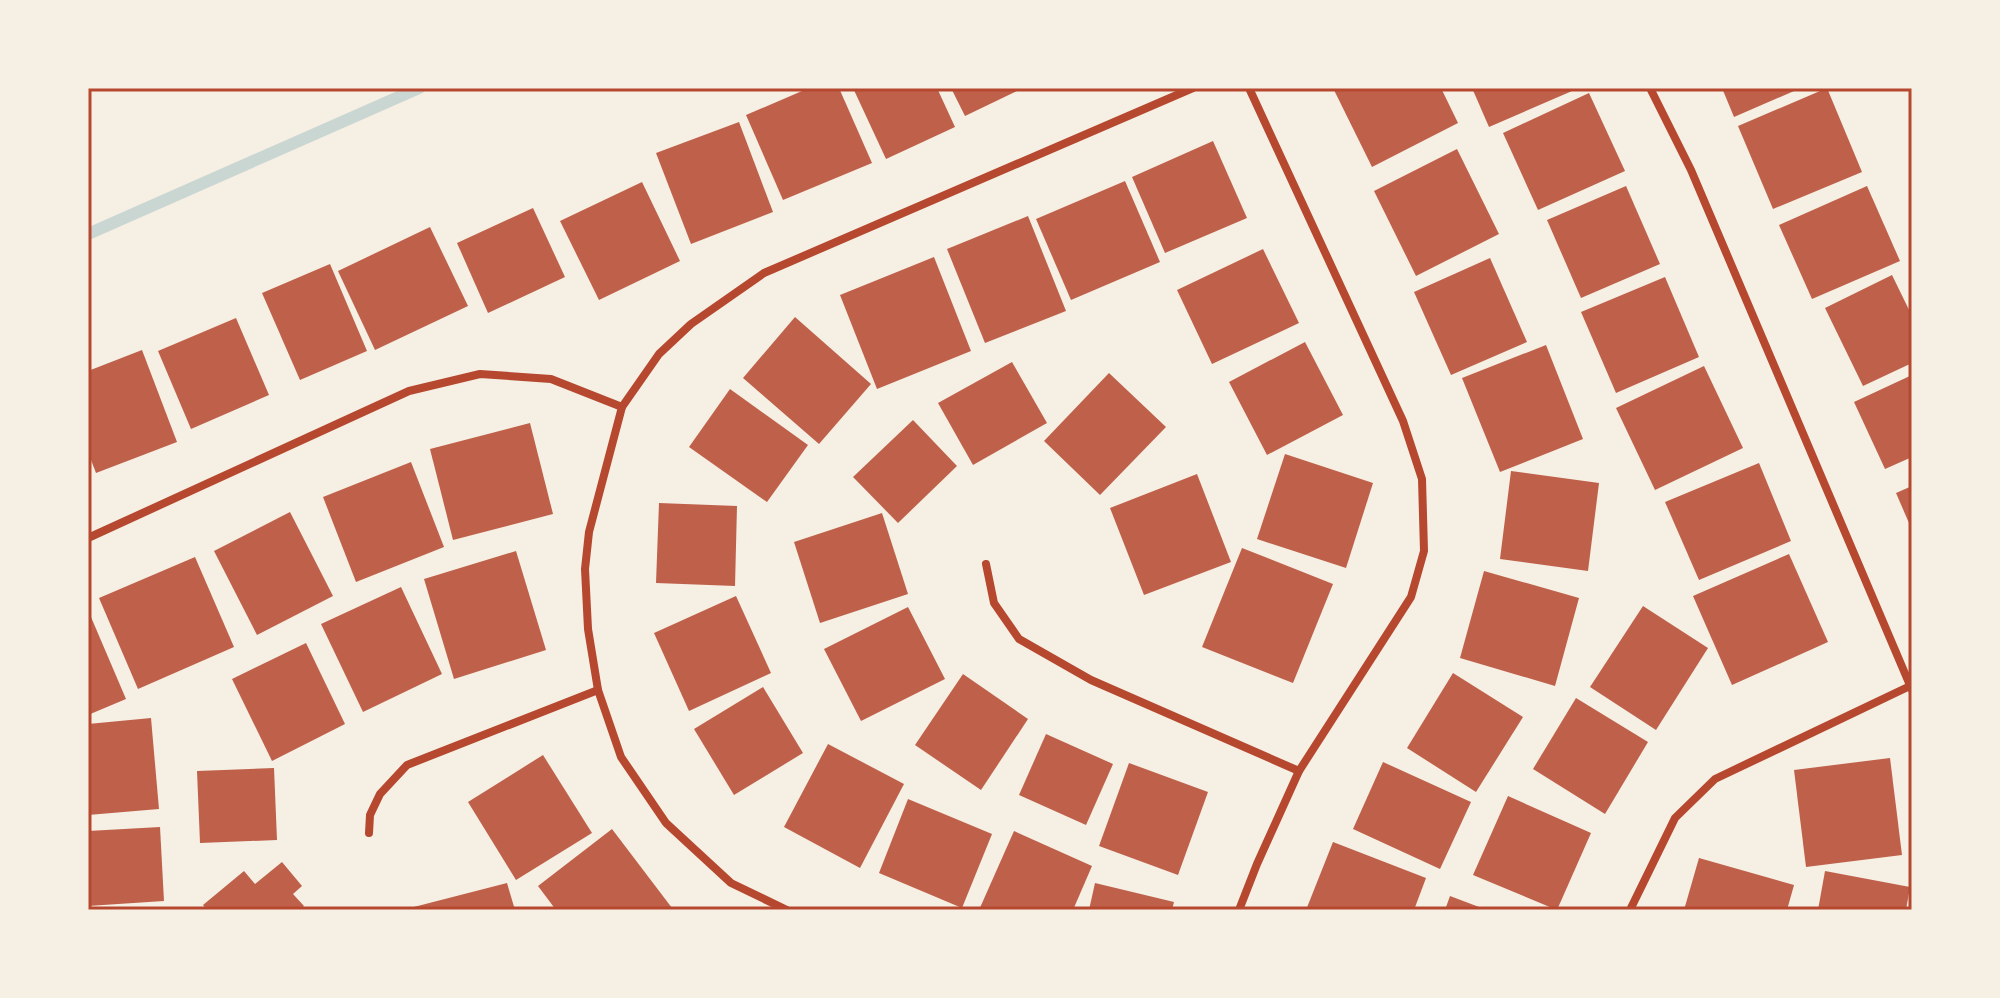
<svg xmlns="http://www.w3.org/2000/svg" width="2000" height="998" font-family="Signika,sans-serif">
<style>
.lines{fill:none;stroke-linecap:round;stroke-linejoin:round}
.stream{stroke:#c9d6d2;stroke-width:12}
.building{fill:#bf614a}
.minor{stroke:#b5482f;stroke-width:8}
.neatline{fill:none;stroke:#b5482f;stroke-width:3}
</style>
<rect width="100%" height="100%" fill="#f6efe4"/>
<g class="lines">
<!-- stream -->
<path class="stream" d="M 88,234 L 419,88"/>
</g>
<!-- building -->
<g class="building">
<path d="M 809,88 L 839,88 L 872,163 L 783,200 L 746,115 Z"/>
<path d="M 853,88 L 937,88 L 955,127 L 886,159 Z"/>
<path d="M 951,88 L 1023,88 L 965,116 Z"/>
<path d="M 1333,88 L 1441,88 L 1458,123 L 1372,167 Z"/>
<path d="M 1472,88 L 1579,88 L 1489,127 Z"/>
<path d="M 1722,88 L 1801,88 L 1734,117 Z"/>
<path d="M 1827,88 L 1862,172 L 1773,209 L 1738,126 Z"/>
<path d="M 1589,93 L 1625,171 L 1538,210 L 1503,133 Z"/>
<path d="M 739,122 L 773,212 L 691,244 L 656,153 Z"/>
<path d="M 1213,141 L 1247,218 L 1165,253 L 1132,177 Z"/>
<path d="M 1457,149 L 1499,234 L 1416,276 L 1374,191 Z"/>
<path d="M 1125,181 L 1160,262 L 1071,300 L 1036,219 Z"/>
<path d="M 642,182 L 680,261 L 599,300 L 560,221 Z"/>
<path d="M 1626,186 L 1660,264 L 1581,298 L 1547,220 Z"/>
<path d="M 1867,186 L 1900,261 L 1812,299 L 1779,225 Z"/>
<path d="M 533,208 L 565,277 L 488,313 L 457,243 Z"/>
<path d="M 1028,216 L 1066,311 L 985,343 L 947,249 Z"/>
<path d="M 430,227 L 468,306 L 375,350 L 338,271 Z"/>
<path d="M 1263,249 L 1299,323 L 1212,364 L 1177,290 Z"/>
<path d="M 934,257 L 971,351 L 877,389 L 840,295 Z"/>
<path d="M 1490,258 L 1527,342 L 1451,375 L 1414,292 Z"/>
<path d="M 330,264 L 367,351 L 300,380 L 262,293 Z"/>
<path d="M 1892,275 L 1912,316 L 1912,363 L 1863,386 L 1825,308 Z"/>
<path d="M 1665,277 L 1699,357 L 1616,393 L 1581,312 Z"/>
<path d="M 795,317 L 871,384 L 819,444 L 743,378 Z"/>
<path d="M 236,318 L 269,395 L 191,429 L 158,351 Z"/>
<path d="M 1305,342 L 1343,415 L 1267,455 L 1229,382 Z"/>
<path d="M 1546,345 L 1583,439 L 1500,472 L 1462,378 Z"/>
<path d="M 142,350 L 177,442 L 96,473 L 88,452 L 88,371 Z"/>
<path d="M 1012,362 L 1047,423 L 973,465 L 938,403 Z"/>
<path d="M 1704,366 L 1743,448 L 1655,490 L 1616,408 Z"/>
<path d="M 1109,373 L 1166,427 L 1100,495 L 1044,441 Z"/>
<path d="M 1912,375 L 1912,457 L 1885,469 L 1854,402 Z"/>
<path d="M 730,389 L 808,445 L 767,502 L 689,447 Z"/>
<path d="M 913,420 L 957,466 L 898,523 L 853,477 Z"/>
<path d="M 530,423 L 553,514 L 453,540 L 430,449 Z"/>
<path d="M 1285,454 L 1373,483 L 1346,568 L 1257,539 Z"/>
<path d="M 411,462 L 444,547 L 356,582 L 323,497 Z"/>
<path d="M 1759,463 L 1791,541 L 1699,580 L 1665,502 Z"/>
<path d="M 1511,471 L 1599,483 L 1588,571 L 1500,559 Z"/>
<path d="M 1197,474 L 1231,562 L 1144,595 L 1110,508 Z"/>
<path d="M 1912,486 L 1912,530 L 1896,493 Z"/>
<path d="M 659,503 L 737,506 L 735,586 L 656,583 Z"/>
<path d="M 290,512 L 333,596 L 257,635 L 214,551 Z"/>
<path d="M 882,513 L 908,594 L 820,623 L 794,542 Z"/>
<path d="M 1242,548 L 1333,584 L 1293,683 L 1202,647 Z"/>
<path d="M 516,551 L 546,650 L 454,679 L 424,579 Z"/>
<path d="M 1789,554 L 1828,642 L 1732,685 L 1693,596 Z"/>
<path d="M 195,557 L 234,647 L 138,689 L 99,598 Z"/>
<path d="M 1484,571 L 1579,598 L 1555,686 L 1460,658 Z"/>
<path d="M 401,587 L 442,674 L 363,712 L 321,624 Z"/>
<path d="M 736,596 L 771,673 L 689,711 L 654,633 Z"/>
<path d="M 1643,606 L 1708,648 L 1656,730 L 1590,687 Z"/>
<path d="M 908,607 L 945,679 L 861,721 L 824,649 Z"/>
<path d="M 88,610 L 126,699 L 88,715 Z"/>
<path d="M 306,643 L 345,724 L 272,761 L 232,679 Z"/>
<path d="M 1453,673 L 1523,717 L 1476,792 L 1407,748 Z"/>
<path d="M 963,674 L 1028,719 L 981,790 L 915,745 Z"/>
<path d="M 763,687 L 803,753 L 734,795 L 694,729 Z"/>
<path d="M 1576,698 L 1648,742 L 1605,814 L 1533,769 Z"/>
<path d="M 151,718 L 159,809 L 88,815 L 88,724 Z"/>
<path d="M 1046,734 L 1113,764 L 1086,825 L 1019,795 Z"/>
<path d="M 828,744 L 904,784 L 860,868 L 784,827 Z"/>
<path d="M 543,755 L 592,833 L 516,880 L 468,802 Z"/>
<path d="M 1890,758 L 1902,855 L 1806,867 L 1794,770 Z"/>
<path d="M 1383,762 L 1471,802 L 1440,869 L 1353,829 Z"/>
<path d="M 1129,763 L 1208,792 L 1178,875 L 1099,846 Z"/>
<path d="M 274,768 L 277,840 L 200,843 L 197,771 Z"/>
<path d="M 1508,796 L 1591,833 L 1557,910 L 1473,875 Z"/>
<path d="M 908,799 L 992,834 L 962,908 L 879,873 Z"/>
<path d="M 160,827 L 164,901 L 88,906 L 88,831 Z"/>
<path d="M 612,829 L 672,908 L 670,910 L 556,910 L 538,886 Z"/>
<path d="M 1014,831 L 1092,866 L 1073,910 L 979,910 Z"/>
<path d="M 1333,842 L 1426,878 L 1414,910 L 1306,910 Z"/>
<path d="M 1699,858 L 1794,885 L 1787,910 L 1684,910 Z"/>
<path d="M 282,862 L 302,886 L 293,894 L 304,906 L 299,910 L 207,910 L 203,905 L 244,871 L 255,884 Z"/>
<path d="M 1825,871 L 1910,887 L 1906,910 L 1818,910 Z"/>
<path d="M 507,883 L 515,910 L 406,910 L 406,909 Z"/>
<path d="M 1095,883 L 1174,902 L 1172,910 L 1089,910 Z"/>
<path d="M 1450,896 L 1487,910 L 1445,910 Z"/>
</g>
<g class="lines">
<!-- minor -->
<g class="minor">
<path d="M 1650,88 L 1691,170 L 1912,690"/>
<path d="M 88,538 L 409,391 L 480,374 L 551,379 L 622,407"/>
<path d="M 986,564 L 994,603 L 1019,639 L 1091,680 L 1299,771"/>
<path d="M 369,833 L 370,815 L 380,794 L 407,765 L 598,690"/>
<path d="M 787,910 L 731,883 L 666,823 L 621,757 L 598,690 L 588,629 L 585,569 L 589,532 L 622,407 L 659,354 L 691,324 L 764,273 L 1193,88"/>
<path d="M 1239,910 L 1257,864 L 1299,771 L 1411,597 L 1424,551 L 1422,479 L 1403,421 L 1249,88"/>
<path d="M 1630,910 L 1675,818 L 1715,779 L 1910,686"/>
</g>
</g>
<!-- border -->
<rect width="2000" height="998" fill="none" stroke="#f6efe4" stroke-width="180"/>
<rect x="90" y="90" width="1820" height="818" class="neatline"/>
</svg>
